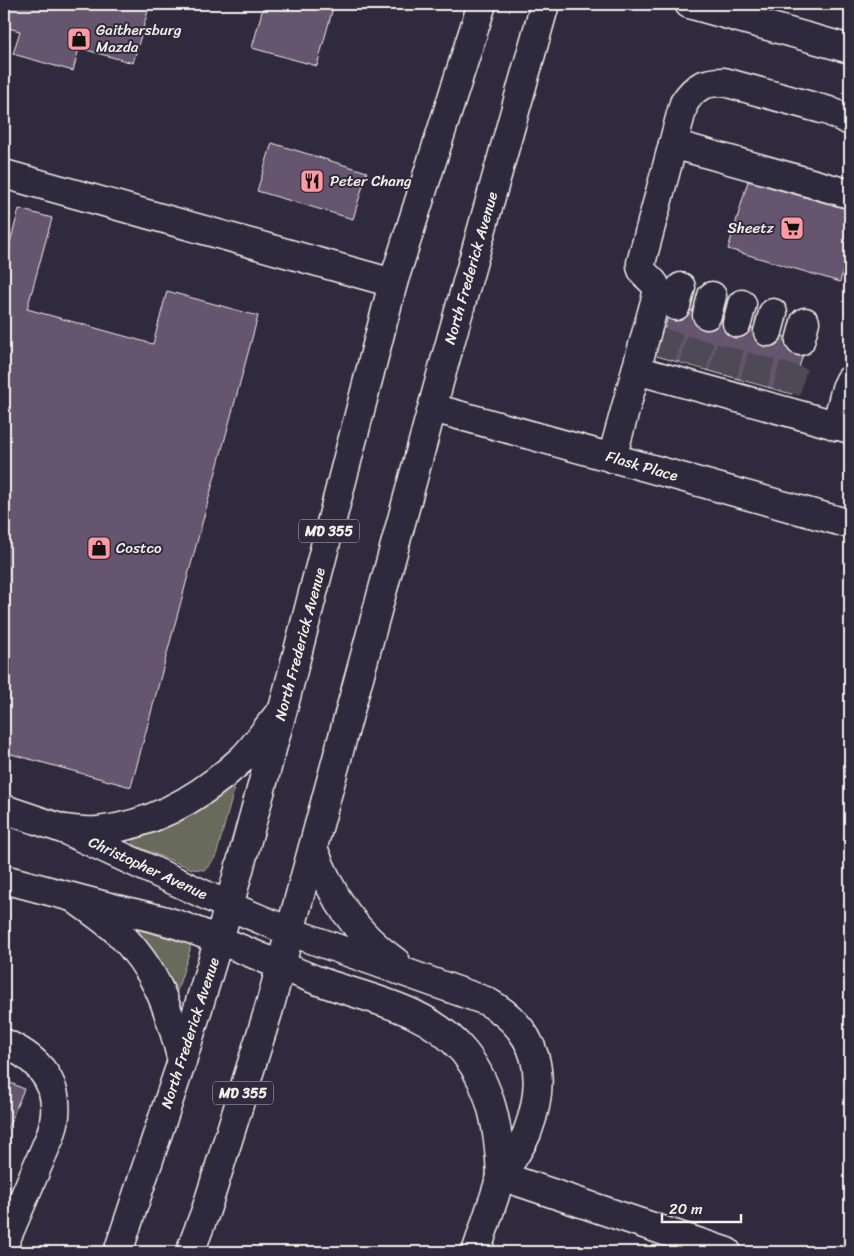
<svg xmlns="http://www.w3.org/2000/svg" width="854" height="1256" font-family="Sriracha,sans-serif">
<style>
.green{fill:#686b5c;stroke:#aeaea2}
.building{fill:#66546e;stroke:#f4f1e8}
.lines{fill:none;stroke-linecap:round;stroke-linejoin:round}
.minor-tunnel{stroke:#4d4857;stroke-width:28;stroke-dasharray:28 14;stroke-linecap:butt}
.minor-casing{stroke:#f4f1e8;stroke-width:31}
.major-casing{stroke:#f4f1e8;stroke-width:31}
.minor{stroke:#2f2a3d;stroke-width:28}
.major{stroke:#2f2a3d;stroke-width:28}
.labels{text-anchor:middle;stroke-width:4;stroke-linejoin:round;paint-order:stroke}
.shield{fill:#2f2a3d;stroke:#b9b5b5;stroke-width:1}
.shield-label{font-size:14px;font-weight:bold;fill:#f4f1e8}
.poi-label{font-size:15px;fill:#f4f1e8;stroke:#2f2a3d;text-anchor:start}
.street-label{font-size:15px;fill:#f4f1e8;stroke:#2f2a3d}
</style>
<rect width="100%" height="100%" fill="#2f2a3d"/>
<filter id="ink" filterUnits="userSpaceOnUse"><feTurbulence type="fractalNoise" baseFrequency=".02" numOctaves="2"/><feDisplacementMap in="SourceGraphic" scale="10" xChannelSelector="R" yChannelSelector="G"/><feConvolveMatrix kernelMatrix="1 2 1 2 8 2 1 2 1" color-interpolation-filters="sRGB"/></filter>
<g filter="url(#ink)">
<!-- green -->
<g class="green">
<path d="M 228,786 L 234,790 L 233,794 L 216,856 L 208,867 L 204,870 L 192,869 L 136,846 L 132,842 L 133,837 L 168,825 L 185,817 Z"/>
<path d="M 132,928 L 190,944 L 190,950 L 176,994 L 174,995 Z"/>
</g>
<!-- building -->
<g class="building">
<path d="M 5,4 L 150,4 L 133,63 L 79,48 L 73,71 L 13,54 L 20,31 L 4,27 Z"/>
<path d="M 264,4 L 334,4 L 317,66 L 252,48 Z"/>
<path d="M 272,143 L 367,172 L 353,219 L 257,191 Z"/>
<path d="M 748,181 L 850,210 L 850,246 L 840,282 L 728,249 Z"/>
<path d="M 19,209 L 52,218 L 27,309 L 153,344 L 167,291 L 258,316 L 131,787 L 4,752 L 4,265 Z"/>
<path d="M 671,305 L 806,343 L 792,394 L 657,356 Z"/>
<path d="M 4,1080 L 24,1089 L 4,1137 Z"/>
</g>
<g class="lines">
<!-- minor-tunnel -->
<g class="minor-tunnel">
<path d="M 662,357 L 676,306"/>
<path d="M 693,366 L 707,315"/>
<path d="M 723,374 L 737,323"/>
<path d="M 754,383 L 768,332"/>
<path d="M 786,392 L 800,341"/>
</g>
<!-- minor casing -->
<g class="minor-casing">
<g id="minor">
<path d="M 689,4 L 850,49"/>
<path d="M 673,144 L 850,194"/>
<path d="M 4,174 L 393,283"/>
<path d="M 676,306 L 681,287"/>
<path d="M 707,315 L 712,296"/>
<path d="M 737,323 L 742,304"/>
<path d="M 768,332 L 773,313"/>
<path d="M 800,341 L 805,322"/>
<path d="M 636,370 L 850,429"/>
<path d="M 433,408 L 850,524"/>
<path d="M 836,426 L 846,388 L 850,380"/>
<path d="M 612,458 L 657,294 C 658,278 640,278 641,263 L 684,103 C 695,86 704,82 724,82 L 829,111 L 850,121"/>
<path d="M 4,809 L 63,829 L 229,906 L 291,932 L 486,1001 C 540,1031 548,1078 527,1133 C 520,1149 510,1161 502,1176 C 498,1183 496,1193 493,1201 C 487,1218 482,1235 476,1252"/>
<path d="M 313,848 C 331,895 354,933 396,962"/>
<path d="M 4,879 C 42,889 79,899 117,909 C 137,914 157,918 176,924 C 224,940 270,962 316,980 C 367,999 427,1007 464,1052 C 493,1088 499,1132 501,1176"/>
<path d="M 4,1043 C 45,1061 66,1092 50,1137 L 4,1244"/>
<path d="M 501,1176 L 727,1252"/>
</g>
</g>
<!-- major casing -->
<g class="major-casing">
<g id="major">
<path d="M 63,829 C 75,830 87,832 98,831 C 152,825 201,797 241,760 C 254,748 265,730 277,716"/>
<path d="M 74,898 C 88,909 104,919 117,931 C 157,970 169,1008 182,1061"/>
<path d="M 118,1252 L 182,1061 L 229,906 L 283,709 L 393,283 L 482,4"/>
<path d="M 190,1252 L 206,1210 L 269,1009 L 443,368 L 545,4"/>
</g>
</g>
<!-- minor -->
<use href="#minor" class="minor"/>
<!-- major -->
<use href="#major" class="major"/>
</g>
</g>
<!-- icons -->
<defs>
<g id="shop-square" transform="scale(1.25)"><rect x="-9" y="-9" width="18" height="18" rx="4" fill="#ff9aa2" stroke="#2f2a3d"/><path d="M-5-2.5h2.3a2.7 3.5 0 0 1 5.4 0H5L5.5 6h-11ZM-1.5-2.5h3a1.5 2.3 0 0 0-3 0Z" fill="#111"/></g>
<g id="restaurant-square" transform="scale(1.25)"><rect x="-9" y="-9" width="18" height="18" rx="4" fill="#ff9aa2" stroke="#2f2a3d"/><path d="M-5-6h1v4h1v-4h1v4h1v-4h1v5L-1.5 .5V6h-2V.5L-5-1ZM5-6V6H3V1.5H1.5Q1.5-4 5-6Z" fill="#111"/></g>
<g id="supermarket-square" transform="scale(1.25)"><rect x="-9" y="-9" width="18" height="18" rx="4" fill="#ff9aa2" stroke="#2f2a3d"/><path d="M-6-5.5h2.5l.6 2H6L4.5 2H-2.5L-4.4-4H-6ZM-1.5 3.2a1.3 1.3 0 1 0 .1 0ZM3 3.2a1.3 1.3 0 1 0 .1 0Z" fill="#111"/></g>
</defs>
<g fill-rule="evenodd">
<use href="#shop-square" x="79" y="39"/>
<use href="#restaurant-square" x="312" y="181"/>
<use href="#supermarket-square" x="792" y="228"/>
<use href="#shop-square" x="99" y="548"/>
</g>
<g class="labels">
<!-- shield labels -->
<g class="shield">
<rect x="299" y="519.5" width="60" height="23" rx="4"/>
<rect x="213" y="1081.5" width="60" height="23" rx="4"/>
</g>
<g class="shield-label">
<text x="329" y="536">MD 355</text>
<text x="243" y="1098">MD 355</text>
</g>
<!-- poi labels -->
<g class="poi-label">
<text x="96" y="35">Gaithersburg<tspan x="96" dy="17">Mazda</tspan></text>
<text x="330" y="186">Peter Chang</text>
<text x="774" y="233" text-anchor="end">Sheetz</text>
<text x="116" y="553">Costco</text>
</g>
<!-- street labels -->
<g class="street-label">
<text transform="translate(471 268) rotate(-74)" y="5">North Frederick Avenue</text>
<text transform="translate(642 466) rotate(16)" y="5">Flask Place</text>
<text transform="translate(300 644) rotate(-75)" y="5">North Frederick Avenue</text>
<text transform="translate(148 868) rotate(25)" y="5">Christopher Avenue</text>
<text transform="translate(190 1033) rotate(-72)" y="5">North Frederick Avenue</text>
</g>
</g>
<!-- margin -->
<rect width="854" height="1256" fill="none" stroke="#2f2a3d" stroke-width="20"/>
<rect x="10" y="10" width="834" height="1236" fill="none" stroke="#f4f1e8" stroke-width="2" filter="url(#ink)"/>
<!-- scale -->
<path d="M662 1214v8h79v-8" fill="none" stroke="#f4f1e8" stroke-width="2.5"/>
<text x="669" y="1214" font-size="15" fill="#f4f1e8" stroke="#2f2a3d" stroke-width="4" paint-order="stroke">20 m</text>
</svg>
